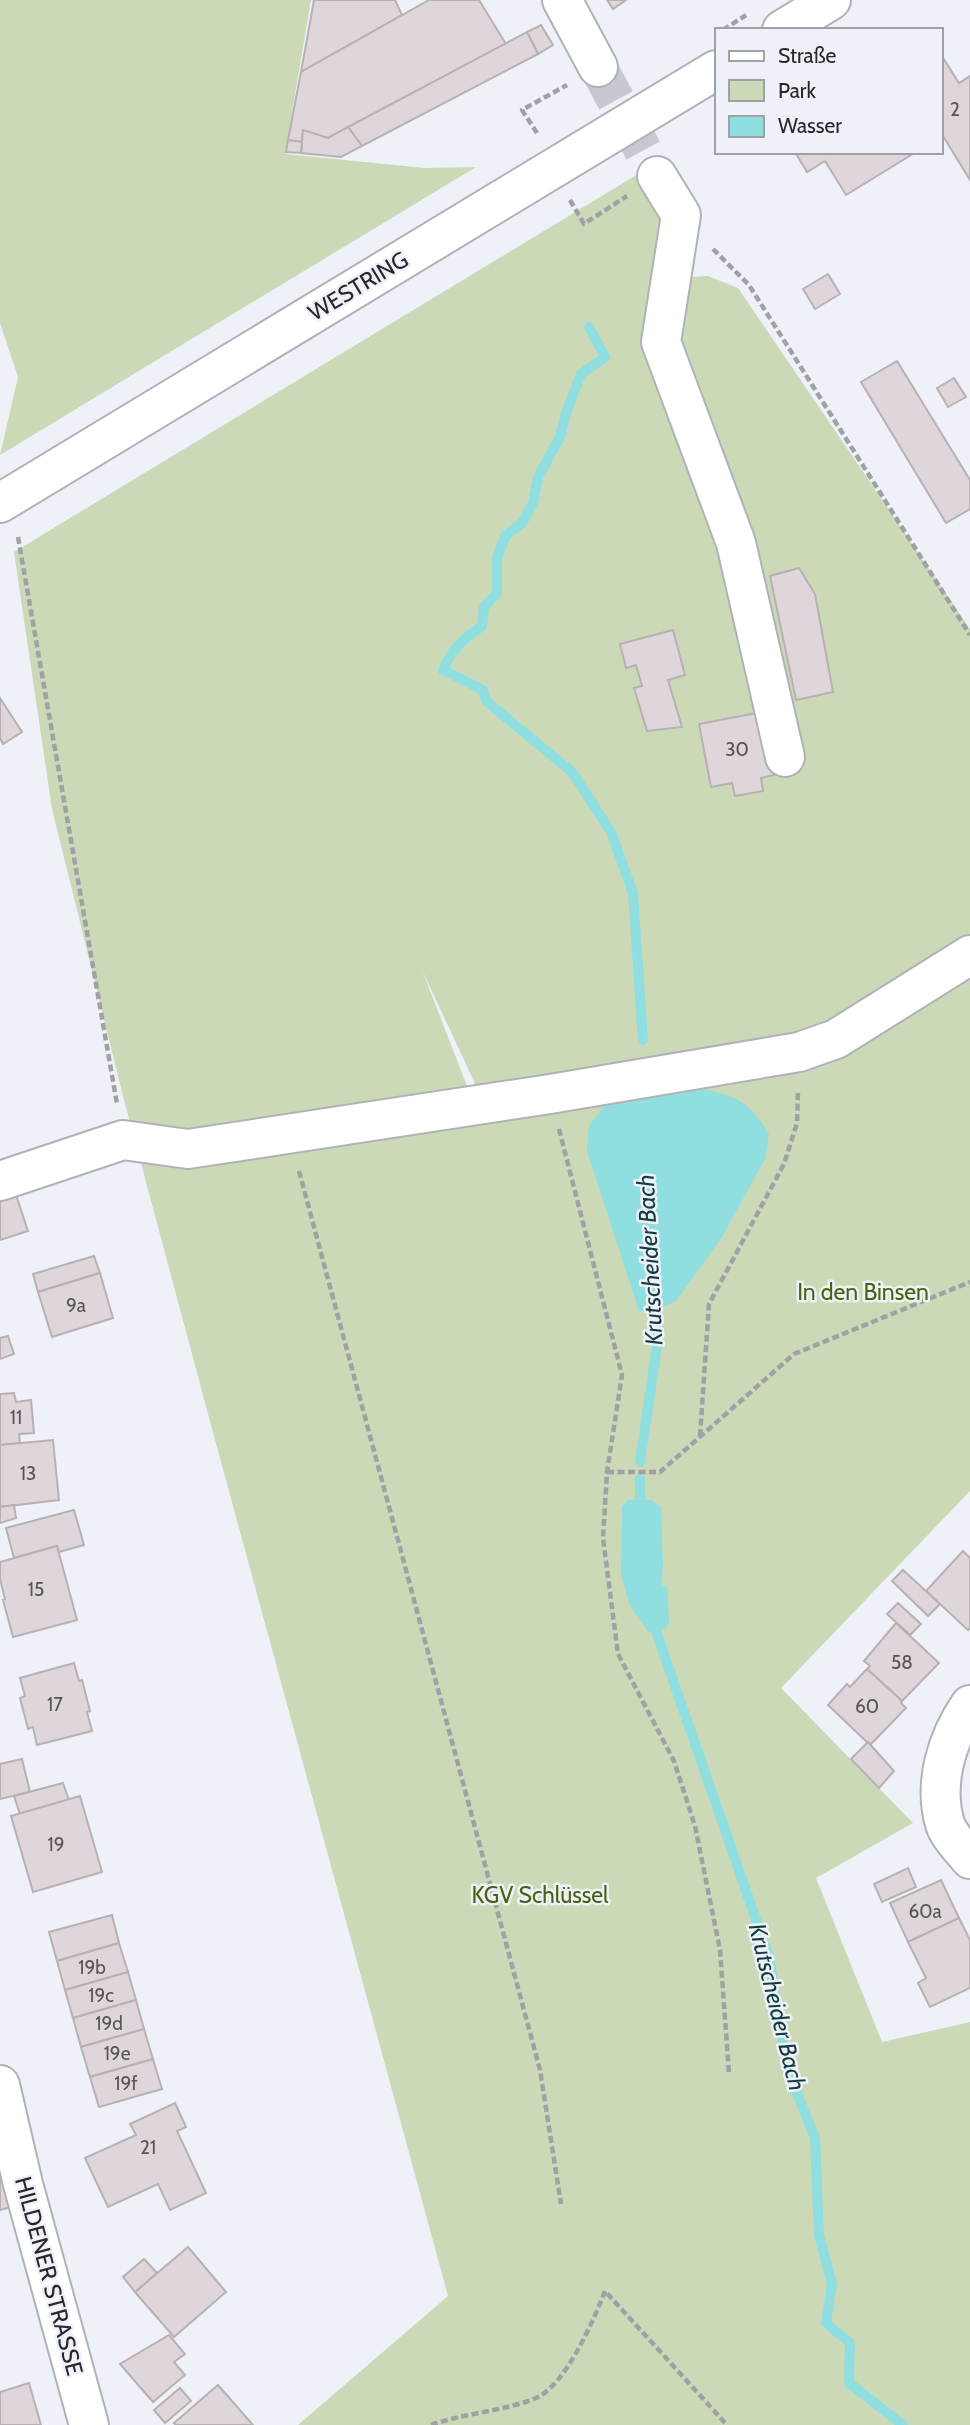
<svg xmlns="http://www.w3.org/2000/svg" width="970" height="2425" font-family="Cabin,sans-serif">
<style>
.green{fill:#cbd9b7;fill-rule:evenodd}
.water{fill:#8fdfe0}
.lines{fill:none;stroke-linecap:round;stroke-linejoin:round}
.stream{stroke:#8fdfe0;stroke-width:10}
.building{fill:#ded6da;stroke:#b8b1b4;stroke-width:2}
.minor-tunnel{stroke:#c6c9cf;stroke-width:38;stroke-dasharray:38 19;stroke-linecap:butt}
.minor-casing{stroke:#afb3b8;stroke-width:42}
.major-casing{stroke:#afb3b8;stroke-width:42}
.path{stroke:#9fa1a6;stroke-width:4.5;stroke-dasharray:7 3.5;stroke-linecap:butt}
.minor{stroke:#fff;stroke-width:38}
.major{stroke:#fff;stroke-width:38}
.labels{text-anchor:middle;stroke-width:5;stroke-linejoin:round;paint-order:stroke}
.number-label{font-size:19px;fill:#555456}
.street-label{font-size:23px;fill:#27282a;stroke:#eef1f8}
.park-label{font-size:23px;fill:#49620f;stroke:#eef1f8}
.water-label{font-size:24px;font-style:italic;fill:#153c3d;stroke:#eef1f8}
</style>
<rect width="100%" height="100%" fill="#eef1f8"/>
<!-- green -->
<g class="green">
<path d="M 0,0 L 311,0 L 285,154 L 425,168 L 476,167 L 0,455 L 18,377 L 0,323 Z"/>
<path d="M 638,174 L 663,218 L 678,278 L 708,276 L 738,288 L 970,629 L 970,1491 L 781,1688 L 913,1823 L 816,1878 L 882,2042 L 970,2022 L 970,2425 L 298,2425 L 448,2296 L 211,1425 L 123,1096 L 52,809 L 14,552 ZM 422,970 L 492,1120 L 481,1122 Z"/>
</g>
<!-- water -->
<g class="water">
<path d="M 705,1089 C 740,1098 749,1102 769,1134 L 765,1159 L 722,1237 L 676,1301 L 654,1312 L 639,1311 L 587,1151 L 589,1126 L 604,1106 Z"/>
<path d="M 627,1500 L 652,1500 L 661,1508 L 663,1567 L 661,1584 L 667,1588 L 669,1621 L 667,1628 L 648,1632 L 630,1606 L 621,1575 L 622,1507 Z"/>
</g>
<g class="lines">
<!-- stream -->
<g class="stream">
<path d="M 589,327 L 605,357 L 581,374 L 566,413 L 560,437 L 538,477 L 533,503 L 522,523 L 506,535 L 497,557 L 497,593 L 484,607 L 482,626 C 464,638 451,650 443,670 L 483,690 L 486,701 L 572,772 L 611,832 L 633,893 L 643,1040"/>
<path d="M 640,1462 L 657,1346 L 653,1298"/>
<path d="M 640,1479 L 640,1512"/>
<path d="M 655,1618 L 656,1631 L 769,1957 L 788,2071 L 815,2138 L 819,2235 L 832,2284 L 826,2323 L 850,2343 L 849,2383 L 903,2425"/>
</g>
</g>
<!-- building -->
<g class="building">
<path d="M 314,0 L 395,0 L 402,15 L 301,72 Z"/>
<path d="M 429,0 L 479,0 L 506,44 L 328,138 L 303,130 L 302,142 L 288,140 L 301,72 Z"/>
<path d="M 607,0 L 626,0 L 613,9 Z"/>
<path d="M 541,25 L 553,45 L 538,54 L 527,32 Z"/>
<path d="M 527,32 L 538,54 L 362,146 L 348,127 Z"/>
<path d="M 940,53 L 959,83 L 970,76 L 970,180 L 943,136 L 940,138 Z"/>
<path d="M 348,127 L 362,146 L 341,157 L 301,153 L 303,130 L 328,138 Z"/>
<path d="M 288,140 L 302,142 L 301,153 L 286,152 Z"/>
<path d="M 795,152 L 916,152 L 846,195 L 825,161 L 807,172 Z"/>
<path d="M 828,274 L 840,294 L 815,309 L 803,289 Z"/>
<path d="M 897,361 L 970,480 L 970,509 L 946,523 L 861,382 Z"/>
<path d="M 954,378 L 966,397 L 948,407 L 937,388 Z"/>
<path d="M 799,568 L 815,594 L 833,692 L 796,700 L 770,576 Z"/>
<path d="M 673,630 L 685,675 L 668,680 L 682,727 L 647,731 L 634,688 L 642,686 L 636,665 L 626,668 L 620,644 Z"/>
<path d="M 0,698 L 22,732 L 3,744 L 0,738 Z"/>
<path d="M 762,712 L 774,775 L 761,778 L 763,791 L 735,796 L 732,783 L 711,787 L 699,724 Z"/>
<path d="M 12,1183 L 28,1231 L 0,1240 L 0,1187 Z"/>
<path d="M 94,1256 L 100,1273 L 38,1292 L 33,1274 Z"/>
<path d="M 100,1273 L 113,1318 L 52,1337 L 38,1292 Z"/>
<path d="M 8,1336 L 14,1354 L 0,1359 L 0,1338 Z"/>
<path d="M 14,1393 L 16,1402 L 31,1400 L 34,1433 L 19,1434 L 20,1443 L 0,1445 L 0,1394 Z"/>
<path d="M 53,1440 L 59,1500 L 0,1507 L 0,1445 Z"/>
<path d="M 14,1505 L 16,1518 L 0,1523 L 0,1507 Z"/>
<path d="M 74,1510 L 84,1545 L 59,1552 L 57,1546 L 14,1558 L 6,1528 Z"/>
<path d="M 57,1546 L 77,1620 L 13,1637 L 3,1600 L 5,1599 L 0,1579 L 0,1562 Z"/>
<path d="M 963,1551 L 970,1558 L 970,1628 L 968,1630 L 926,1591 Z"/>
<path d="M 903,1570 L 940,1604 L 928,1616 L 892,1581 Z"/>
<path d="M 898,1603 L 921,1624 L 910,1635 L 887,1614 Z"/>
<path d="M 896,1623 L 939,1663 L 902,1701 L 867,1669 L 870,1666 L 864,1661 Z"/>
<path d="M 74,1663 L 79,1681 L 82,1680 L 90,1711 L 87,1712 L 92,1731 L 37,1745 L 33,1727 L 28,1729 L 20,1698 L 25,1696 L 20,1678 Z"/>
<path d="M 867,1669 L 902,1701 L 901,1703 L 906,1708 L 870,1745 L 828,1705 L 847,1684 L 850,1687 Z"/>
<path d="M 868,1742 L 894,1771 L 879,1788 L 851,1759 Z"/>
<path d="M 22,1759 L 30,1792 L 0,1799 L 0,1764 Z"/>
<path d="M 63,1783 L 69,1800 L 20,1814 L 14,1796 Z"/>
<path d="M 80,1796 L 102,1872 L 33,1892 L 11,1816 Z"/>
<path d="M 908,1868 L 916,1887 L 882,1902 L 874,1884 Z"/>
<path d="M 941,1880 L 959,1918 L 908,1942 L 890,1903 Z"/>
<path d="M 112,1915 L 119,1943 L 57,1961 L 49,1932 Z"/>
<path d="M 959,1918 L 970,1940 L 970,1988 L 930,2007 L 918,1983 L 926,1978 L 908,1942 Z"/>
<path d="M 119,1943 L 128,1972 L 65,1990 L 57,1961 Z"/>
<path d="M 128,1972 L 136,2000 L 73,2018 L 65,1990 Z"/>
<path d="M 136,2000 L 144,2029 L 81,2047 L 73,2018 Z"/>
<path d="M 144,2029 L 153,2059 L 90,2077 L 81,2047 Z"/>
<path d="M 153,2059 L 162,2089 L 99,2107 L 90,2077 Z"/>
<path d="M 175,2103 L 186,2127 L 177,2131 L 206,2193 L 170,2210 L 158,2184 L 108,2207 L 85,2158 L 136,2135 L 130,2124 Z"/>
<path d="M 0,2158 L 15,2206 L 0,2210 Z"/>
<path d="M 188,2247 L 226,2292 L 174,2337 L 135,2292 Z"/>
<path d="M 144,2259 L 157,2273 L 135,2292 L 123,2277 Z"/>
<path d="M 169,2335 L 185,2354 L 174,2362 L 185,2375 L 153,2402 L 120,2364 Z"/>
<path d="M 29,2383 L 41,2425 L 0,2425 L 0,2392 Z"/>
<path d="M 218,2385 L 253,2425 L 176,2425 L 174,2423 Z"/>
<path d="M 180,2388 L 191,2401 L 165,2423 L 154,2410 Z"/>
</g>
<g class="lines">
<!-- minor-tunnel -->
<path class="minor-tunnel" d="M 598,67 L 657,176"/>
<!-- minor casing -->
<g class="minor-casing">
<g id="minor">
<path d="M 562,0 L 598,67"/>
<path d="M 657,176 L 681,215 L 661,342 L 736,543 L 785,757"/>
<path d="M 0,1181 L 123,1140 L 188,1149 L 550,1094 L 799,1052 L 836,1039 L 970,955"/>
<path d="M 970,1705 C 947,1738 933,1783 945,1824 C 949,1836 962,1849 970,1859"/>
<path d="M 0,2085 L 23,2184 L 89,2425"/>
</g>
</g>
<!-- major casing -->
<g class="major-casing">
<g id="major">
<path d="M 782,30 L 831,0"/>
<path d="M 0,503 L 716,70"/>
</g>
</g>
<!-- path -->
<g class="path">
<path d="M 723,30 L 746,15"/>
<path d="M 537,133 L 522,110 L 567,85"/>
<path d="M 570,200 L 584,224 L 627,196"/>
<path d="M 713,249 L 749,285 L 970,635"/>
<path d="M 18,537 L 117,1104"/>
<path d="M 559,1129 L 622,1375 L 607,1472 L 603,1538 L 618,1654 L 674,1761 L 695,1826 L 720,1950 L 729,2073"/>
<path d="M 299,1171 L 540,2070 L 561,2204"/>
<path d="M 700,1436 L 709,1304 L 784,1164 L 797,1123 L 798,1092"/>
<path d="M 607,1472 L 660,1472 L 794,1354 L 970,1282"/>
<path d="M 431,2425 C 464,2413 505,2411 536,2398 C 565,2386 594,2320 605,2291 L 727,2425"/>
</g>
<!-- minor -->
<use href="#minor" class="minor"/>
<!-- major -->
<use href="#major" class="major"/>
</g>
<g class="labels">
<!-- number labels -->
<g class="number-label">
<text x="955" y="116">2</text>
<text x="737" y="756">30</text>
<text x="76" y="1312">9a</text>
<text x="16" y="1424">11</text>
<text x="28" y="1480">13</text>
<text x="36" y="1596">15</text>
<text x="902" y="1669">58</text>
<text x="55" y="1711">17</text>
<text x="867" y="1713">60</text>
<text x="56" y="1851">19</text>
<text x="925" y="1918">60a</text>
<text x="92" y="1974">19b</text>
<text x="101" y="2002">19c</text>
<text x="109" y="2030">19d</text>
<text x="117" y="2060">19e</text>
<text x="126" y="2090">19f</text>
<text x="148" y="2154">21</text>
</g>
<!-- street labels -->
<g class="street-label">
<text transform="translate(358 286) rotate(-31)" y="8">WESTRING</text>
<text transform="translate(49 2276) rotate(75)" y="8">HILDENER STRASSE</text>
</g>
<!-- park labels -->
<g class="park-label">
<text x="863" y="1300">In den Binsen</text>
<text x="540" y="1903">KGV Schlüssel</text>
</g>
<!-- water labels -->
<g class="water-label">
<text transform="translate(650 1260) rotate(-93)" y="8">Krutscheider Bach</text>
<text transform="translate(777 2007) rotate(76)" y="8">Krutscheider Bach</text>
</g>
</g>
<!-- legend -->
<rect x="715" y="28" width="228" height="126" fill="#eef1f8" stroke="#9ea1a6" stroke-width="2"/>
<rect x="729" y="51" width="35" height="10" fill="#ffffff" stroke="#9ea1a6" stroke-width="2"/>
<text x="778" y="63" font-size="21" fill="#27282a">Straße</text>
<rect x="729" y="80" width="35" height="21" fill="#cbd9b7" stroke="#9ea1a6" stroke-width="2"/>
<text x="778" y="98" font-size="21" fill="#27282a">Park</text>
<rect x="729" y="116" width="35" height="21" fill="#8fdfe0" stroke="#9ea1a6" stroke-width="2"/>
<text x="778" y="133" font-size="21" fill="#27282a">Wasser</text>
</svg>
